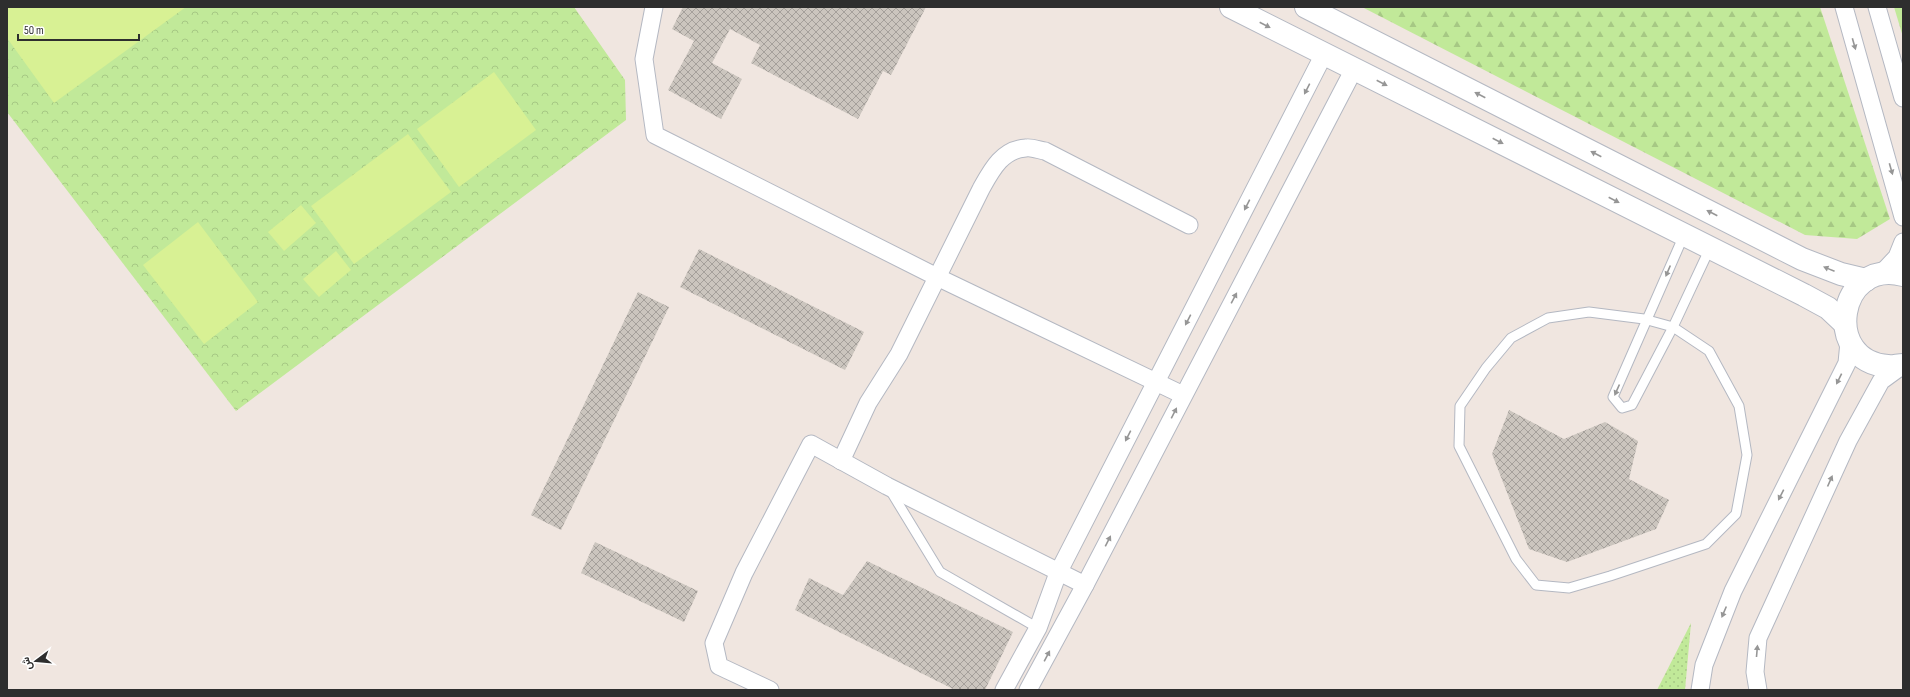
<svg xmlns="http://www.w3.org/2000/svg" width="1910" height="697" font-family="'Sofia Sans Condensed',Vazirmatn,sans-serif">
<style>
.grass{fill:url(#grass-dots)}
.forest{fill:url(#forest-firs)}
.park{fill:url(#park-crowns)}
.pitch{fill:#d8f194}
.building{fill:url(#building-cross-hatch)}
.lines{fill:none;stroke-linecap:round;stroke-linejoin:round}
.service-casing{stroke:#b4b8c2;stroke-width:11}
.minor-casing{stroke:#b4b8c2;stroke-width:19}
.secondary-casing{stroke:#b4b8c2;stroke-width:24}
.service{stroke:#fff;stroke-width:9}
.minor{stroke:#fff;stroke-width:17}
.secondary{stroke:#fff;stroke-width:22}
.oneway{fill:#969696}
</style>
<defs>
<pattern id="grass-dots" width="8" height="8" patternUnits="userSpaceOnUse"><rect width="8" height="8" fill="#c1e999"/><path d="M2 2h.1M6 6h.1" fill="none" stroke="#a6c884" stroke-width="1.8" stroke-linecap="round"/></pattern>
<pattern id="forest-firs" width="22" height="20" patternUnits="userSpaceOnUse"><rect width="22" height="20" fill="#c1e999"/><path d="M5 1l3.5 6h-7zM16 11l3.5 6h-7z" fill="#a6c884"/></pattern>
<pattern id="park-crowns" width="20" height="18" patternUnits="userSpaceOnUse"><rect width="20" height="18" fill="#c1e999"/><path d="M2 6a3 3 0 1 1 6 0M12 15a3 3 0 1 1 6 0" fill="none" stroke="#a6c884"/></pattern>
<pattern id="building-cross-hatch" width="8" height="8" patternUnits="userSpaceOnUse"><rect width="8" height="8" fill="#cbc5be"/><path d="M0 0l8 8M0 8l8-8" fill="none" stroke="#a5a09b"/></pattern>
</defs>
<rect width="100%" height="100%" fill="#f0e6e0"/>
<!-- grass -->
<path class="grass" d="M 1691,623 L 1685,690 L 1657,690 Z"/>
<!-- forest -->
<g class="forest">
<path d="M 1362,7 L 1820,7 L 1890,219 L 1857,239 L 1805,235 Z"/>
<path d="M 1894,7 L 1903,7 L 1903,37 Z"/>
</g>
<!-- park -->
<path class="park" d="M 7,7 L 574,7 L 625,80 L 626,120 L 236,411 L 7,112 Z"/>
<!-- pitch -->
<g class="pitch">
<path d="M 7,7 L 186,7 L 54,103 L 7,38 Z"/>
<path d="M 494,72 L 536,130 L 459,187 L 417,129 Z"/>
<path d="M 408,134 L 451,192 L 354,264 L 311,206 Z"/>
<path d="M 301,205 L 316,223 L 284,251 L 268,232 Z"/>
<path d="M 198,222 L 258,302 L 204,344 L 143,265 Z"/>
<path d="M 336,251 L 351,270 L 319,297 L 303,279 Z"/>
</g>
<!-- building -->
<g class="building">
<path d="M 683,7 L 926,7 L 891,75 L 883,71 L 858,119 L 751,63 L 760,45 L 730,29 L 712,63 L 742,79 L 721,119 L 668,90 L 694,41 L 672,29 Z"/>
<path d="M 699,249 L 864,332 L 845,370 L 680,287 Z"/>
<path d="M 638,292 L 669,307 L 561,530 L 531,515 Z"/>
<path d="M 1509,410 L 1564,439 L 1605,422 L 1638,441 L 1629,479 L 1669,500 L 1656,529 L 1567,562 L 1529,549 L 1492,454 Z"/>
<path d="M 595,542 L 698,591 L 684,622 L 581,573 Z"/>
<path d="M 867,561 L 1013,632 L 985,690 L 955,690 L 795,610 L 809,578 L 843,595 Z"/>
</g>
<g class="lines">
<!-- service casing -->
<g class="service-casing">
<g id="service">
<path d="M 1684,235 L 1613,397 L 1622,408 L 1632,405 L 1673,327 L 1710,248"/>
<path d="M 1589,312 L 1644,319 L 1673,327 L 1709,351 L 1739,406 L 1747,455 L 1736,514 L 1706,544 L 1610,576 L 1569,588 L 1536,585 L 1516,559 L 1459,446 L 1460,406 L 1486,368 L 1511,338 L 1548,318 Z"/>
<path d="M 890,490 L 940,572 L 1038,628"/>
</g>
</g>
<!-- minor casing -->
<g class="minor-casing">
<g id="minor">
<path d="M 654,7 L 644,59 L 655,135 L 937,277 L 1183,395"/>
<path d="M 1844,7 L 1903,217"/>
<path d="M 1877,7 L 1903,98"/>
<path d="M 1881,274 L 1897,257 L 1903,242"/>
<path d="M 841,461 L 868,403 L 899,354 L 981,189 C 991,171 1002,149 1026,148 C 1031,147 1039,150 1045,151 L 1189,225"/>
<path d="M 770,690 L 719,666 L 714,643 L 744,573 L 811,444 L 887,486 L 1085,585"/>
<path d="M 1004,690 L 1038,628 L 1058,573 L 1324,54"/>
<path d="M 1028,690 L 1085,585 L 1354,69"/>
<path d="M 1700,690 L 1704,665 L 1733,591 L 1847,363 L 1849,342"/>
<path d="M 1758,690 L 1755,672 L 1758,638 L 1848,441 L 1881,381 L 1903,365"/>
</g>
</g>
<!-- secondary casing -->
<g class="secondary-casing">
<g id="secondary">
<path d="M 1231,7 L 1804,295 L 1828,308 L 1845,324"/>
<path d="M 1306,7 L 1802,259 L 1841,274 L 1866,280"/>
<path d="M 1903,275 C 1837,258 1822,362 1888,366 C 1892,367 1898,365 1903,365"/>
</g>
</g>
<!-- service -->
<use href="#service" class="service"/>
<!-- minor -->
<use href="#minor" class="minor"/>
<!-- secondary -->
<use href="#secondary" class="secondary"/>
</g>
<!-- one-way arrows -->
<defs><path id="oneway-solid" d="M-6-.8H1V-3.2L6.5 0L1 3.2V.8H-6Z"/></defs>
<g class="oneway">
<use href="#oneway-solid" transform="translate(1265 25) rotate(27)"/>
<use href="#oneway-solid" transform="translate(1854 44) rotate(74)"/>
<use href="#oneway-solid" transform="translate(1382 83) rotate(27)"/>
<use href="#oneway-solid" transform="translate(1307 89) rotate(117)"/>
<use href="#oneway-solid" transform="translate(1480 95) rotate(-153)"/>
<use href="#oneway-solid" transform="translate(1498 141) rotate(27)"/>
<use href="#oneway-solid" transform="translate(1596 154) rotate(-153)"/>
<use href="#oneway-solid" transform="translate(1891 169) rotate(74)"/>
<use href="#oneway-solid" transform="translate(1614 200) rotate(27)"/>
<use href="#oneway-solid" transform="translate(1247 205) rotate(117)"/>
<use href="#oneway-solid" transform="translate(1712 213) rotate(-153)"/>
<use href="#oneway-solid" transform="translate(1829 269) rotate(-158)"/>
<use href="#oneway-solid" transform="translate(1668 271) rotate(113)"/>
<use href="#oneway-solid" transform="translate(1234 298) rotate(-62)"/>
<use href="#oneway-solid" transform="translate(1188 320) rotate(117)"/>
<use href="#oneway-solid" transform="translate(1839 379) rotate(116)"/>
<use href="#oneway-solid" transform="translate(1617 390) rotate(114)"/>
<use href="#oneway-solid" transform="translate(1174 413) rotate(-63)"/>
<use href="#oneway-solid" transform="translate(1128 436) rotate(117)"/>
<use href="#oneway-solid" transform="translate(1830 481) rotate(-66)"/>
<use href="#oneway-solid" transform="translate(1781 495) rotate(117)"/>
<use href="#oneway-solid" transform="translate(1108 541) rotate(-63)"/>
<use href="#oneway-solid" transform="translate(1724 612) rotate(113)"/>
<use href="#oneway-solid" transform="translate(1757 651) rotate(-85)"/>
<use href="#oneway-solid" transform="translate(1047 656) rotate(-62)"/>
</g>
<!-- border -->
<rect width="1910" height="697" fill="none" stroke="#2e2e2e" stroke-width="16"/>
<!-- north arrow -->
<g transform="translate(36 661) rotate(254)" stroke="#ffffff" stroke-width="3" paint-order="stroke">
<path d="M0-3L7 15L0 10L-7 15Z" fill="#2e2e2e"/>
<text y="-6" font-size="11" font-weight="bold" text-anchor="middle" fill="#2e2e2e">ش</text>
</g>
<!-- scale -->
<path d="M18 34v6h121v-6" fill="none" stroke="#2e2e2e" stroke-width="2"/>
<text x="24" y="34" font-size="12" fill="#2e2e2e" stroke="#ffffff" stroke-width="3" paint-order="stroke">50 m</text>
</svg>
